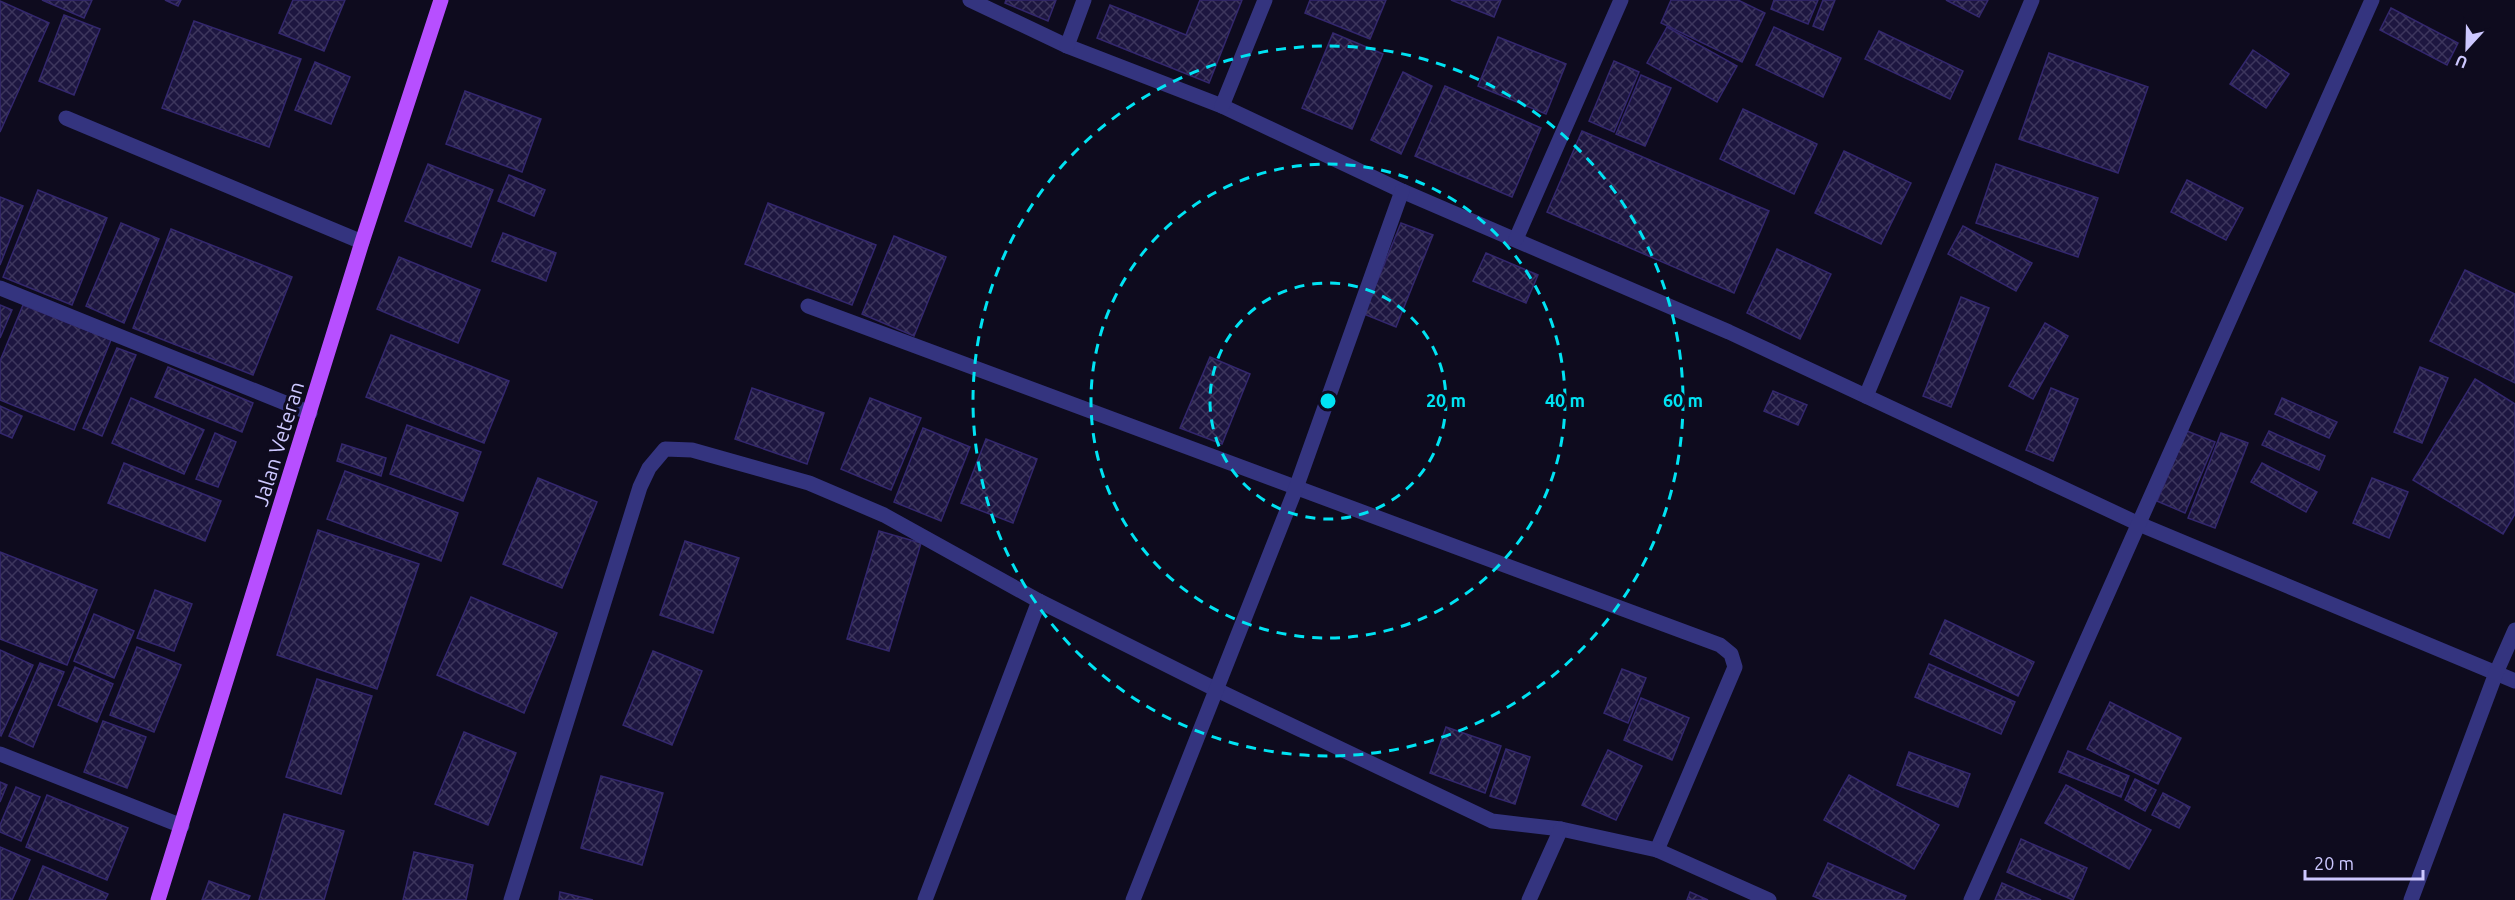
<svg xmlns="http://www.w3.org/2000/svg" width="2515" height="900" font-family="Ubuntu,sans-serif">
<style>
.building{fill:url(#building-cross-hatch);stroke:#33276d;stroke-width:1.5}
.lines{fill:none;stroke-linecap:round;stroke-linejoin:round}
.minor{stroke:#34347f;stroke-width:15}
.major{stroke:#b74fff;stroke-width:15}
.ring{fill:none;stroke:#00e3f3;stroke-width:3;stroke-dasharray:10 8}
.labels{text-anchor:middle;stroke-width:6;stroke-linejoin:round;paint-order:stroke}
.street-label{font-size:21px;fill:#cdc8ff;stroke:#0e0b1e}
.centre{fill:#00e3f3;stroke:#0e0b1e;stroke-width:3}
.ring-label{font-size:18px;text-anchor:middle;font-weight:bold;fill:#00e3f3;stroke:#0e0b1e;stroke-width:6;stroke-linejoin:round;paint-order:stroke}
</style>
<defs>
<pattern id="building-cross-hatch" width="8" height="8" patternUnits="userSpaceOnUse" patternTransform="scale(1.5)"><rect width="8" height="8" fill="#1d1640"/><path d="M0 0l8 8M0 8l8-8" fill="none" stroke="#3d365d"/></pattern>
</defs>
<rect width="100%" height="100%" fill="#0e0b1e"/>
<!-- building -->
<g class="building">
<path d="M 42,0 L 92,0 L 84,18 Z"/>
<path d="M 165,0 L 181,0 L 178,6 Z"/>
<path d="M 293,0 L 345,0 L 324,51 L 279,33 Z"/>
<path d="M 1006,0 L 1056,0 L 1048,21 L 1005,3 Z"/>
<path d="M 1200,0 L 1242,0 L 1209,83 L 1097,38 L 1110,5 L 1186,35 Z"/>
<path d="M 1310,0 L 1386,0 L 1370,39 L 1305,13 Z"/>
<path d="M 1451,0 L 1501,0 L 1494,17 Z"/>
<path d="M 1671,0 L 1738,0 L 1765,13 L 1742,62 L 1661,23 Z"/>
<path d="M 1774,0 L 1818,0 L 1808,24 L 1771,9 Z"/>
<path d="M 1823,0 L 1835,0 L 1823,30 L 1813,26 Z"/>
<path d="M 1946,0 L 1988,0 L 1979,17 Z"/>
<path d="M 0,1 L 49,23 L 0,132 Z"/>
<path d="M 2391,8 L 2458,43 L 2447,65 L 2380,30 Z"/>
<path d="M 64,15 L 100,29 L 74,95 L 39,81 Z"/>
<path d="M 194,21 L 301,59 L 269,147 L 162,108 Z"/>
<path d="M 1667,27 L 1737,66 L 1717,102 L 1647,63 Z"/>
<path d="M 1774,27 L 1841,58 L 1823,97 L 1756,65 Z"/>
<path d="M 1879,31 L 1963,71 L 1950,99 L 1865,59 Z"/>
<path d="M 1333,33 L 1383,54 L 1352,129 L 1302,108 Z"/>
<path d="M 1498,37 L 1566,64 L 1546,114 L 1478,86 Z"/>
<path d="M 2253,50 L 2289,74 L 2266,108 L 2230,84 Z"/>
<path d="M 2049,53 L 2148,87 L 2118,173 L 2019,139 Z"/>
<path d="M 1614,61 L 1639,72 L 1614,132 L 1589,121 Z"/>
<path d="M 315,62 L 350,77 L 331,124 L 295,110 Z"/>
<path d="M 1403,72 L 1432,86 L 1401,154 L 1371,140 Z"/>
<path d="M 1641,75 L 1671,88 L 1645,146 L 1616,134 Z"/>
<path d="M 1445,86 L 1541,128 L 1512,197 L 1415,156 Z"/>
<path d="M 465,91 L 541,119 L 522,172 L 446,144 Z"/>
<path d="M 1743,109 L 1817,144 L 1794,194 L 1720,159 Z"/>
<path d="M 1582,131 L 1769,211 L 1734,293 L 1547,212 Z"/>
<path d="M 1844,151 L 1911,183 L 1881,244 L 1815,213 Z"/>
<path d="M 428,164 L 493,190 L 471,247 L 405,221 Z"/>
<path d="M 1996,164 L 2098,198 L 2078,257 L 1976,223 Z"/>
<path d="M 509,175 L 545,190 L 534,216 L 498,201 Z"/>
<path d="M 2187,180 L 2243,208 L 2226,240 L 2171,212 Z"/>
<path d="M 38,190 L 107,218 L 72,305 L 3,277 Z"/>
<path d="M 0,197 L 23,206 L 0,265 Z"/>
<path d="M 768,203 L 876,245 L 852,305 L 745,264 Z"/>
<path d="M 121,223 L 159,239 L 124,323 L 86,306 Z"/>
<path d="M 1401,223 L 1433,235 L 1396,327 L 1364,314 Z"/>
<path d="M 1963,226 L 2032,263 L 2016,291 L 1948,254 Z"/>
<path d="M 171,229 L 292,277 L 253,375 L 133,328 Z"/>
<path d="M 503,233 L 556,253 L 546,281 L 492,261 Z"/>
<path d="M 894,236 L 946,257 L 914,336 L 862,314 Z"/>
<path d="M 1777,249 L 1831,274 L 1800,339 L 1747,313 Z"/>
<path d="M 1486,253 L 1538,275 L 1526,303 L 1473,281 Z"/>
<path d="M 399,257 L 480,290 L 458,343 L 377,309 Z"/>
<path d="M 2465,270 L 2515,294 L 2515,383 L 2430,341 Z"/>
<path d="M 1961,297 L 1989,308 L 1951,407 L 1923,396 Z"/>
<path d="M 0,305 L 12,310 L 0,338 Z"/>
<path d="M 23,305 L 111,340 L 74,430 L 0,400 L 0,361 Z"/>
<path d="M 2045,323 L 2068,336 L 2033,399 L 2009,386 Z"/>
<path d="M 391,335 L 509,381 L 484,443 L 366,397 Z"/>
<path d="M 117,348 L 136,355 L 102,436 L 83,428 Z"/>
<path d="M 1210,357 L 1250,374 L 1222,444 L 1180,428 Z"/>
<path d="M 168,367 L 253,403 L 242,432 L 155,397 Z"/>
<path d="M 2420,367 L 2448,378 L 2422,443 L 2394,432 Z"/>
<path d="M 2475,379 L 2515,404 L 2515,514 L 2503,534 L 2413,480 Z"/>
<path d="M 752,388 L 824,413 L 807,464 L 735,439 Z"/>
<path d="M 2051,388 L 2078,399 L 2053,461 L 2026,450 Z"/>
<path d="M 1773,391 L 1807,405 L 1798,425 L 1764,411 Z"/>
<path d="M 131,398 L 204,430 L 184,474 L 112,443 Z"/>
<path d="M 870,398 L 921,418 L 891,490 L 841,469 Z"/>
<path d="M 2282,398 L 2337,422 L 2329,438 L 2275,414 Z"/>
<path d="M 0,406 L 22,416 L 12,438 L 0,433 Z"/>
<path d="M 407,425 L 481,452 L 463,501 L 390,474 Z"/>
<path d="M 923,428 L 970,447 L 941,521 L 894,502 Z"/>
<path d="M 2187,431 L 2215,442 L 2185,513 L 2157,501 Z"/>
<path d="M 2269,431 L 2325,456 L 2319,470 L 2262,445 Z"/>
<path d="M 215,433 L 236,442 L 218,487 L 196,479 Z"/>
<path d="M 2221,433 L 2248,443 L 2215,528 L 2188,518 Z"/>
<path d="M 986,439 L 1037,459 L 1013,523 L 961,503 Z"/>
<path d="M 342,444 L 386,458 L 381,476 L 337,461 Z"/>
<path d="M 124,463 L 221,501 L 205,541 L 108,503 Z"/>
<path d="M 2262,463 L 2317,492 L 2306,512 L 2251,482 Z"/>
<path d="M 345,471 L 458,513 L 441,561 L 327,519 Z"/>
<path d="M 538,478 L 597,502 L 562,588 L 503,564 Z"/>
<path d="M 2372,478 L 2408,492 L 2389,538 L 2353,523 Z"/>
<path d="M 318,530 L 419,564 L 377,689 L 277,655 Z"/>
<path d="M 879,531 L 921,543 L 889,651 L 847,639 Z"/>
<path d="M 685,541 L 739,558 L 713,633 L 660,615 Z"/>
<path d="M 0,552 L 97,590 L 67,665 L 0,639 Z"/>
<path d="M 155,590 L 192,604 L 174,651 L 137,638 Z"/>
<path d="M 471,597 L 557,633 L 524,713 L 437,675 Z"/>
<path d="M 94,614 L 134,631 L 114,678 L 74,661 Z"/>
<path d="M 1945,620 L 2034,662 L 2018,696 L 1930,654 Z"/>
<path d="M 137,647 L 181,665 L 154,732 L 110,715 Z"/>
<path d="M 0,650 L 33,665 L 1,736 L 0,735 Z"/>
<path d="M 653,651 L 702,671 L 672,745 L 623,725 Z"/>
<path d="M 40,663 L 64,672 L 33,747 L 9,736 Z"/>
<path d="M 1929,664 L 2015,702 L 2001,734 L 1915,697 Z"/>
<path d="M 75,667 L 113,684 L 97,722 L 58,705 Z"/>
<path d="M 1622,669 L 1646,678 L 1628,723 L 1604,713 Z"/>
<path d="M 317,679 L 372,696 L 341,794 L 286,777 Z"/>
<path d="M 1641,698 L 1689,718 L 1672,760 L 1624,740 Z"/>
<path d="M 2110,702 L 2181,738 L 2158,784 L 2087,749 Z"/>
<path d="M 103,721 L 146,737 L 127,788 L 84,772 Z"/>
<path d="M 1446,727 L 1501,746 L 1485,793 L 1430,773 Z"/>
<path d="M 464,732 L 516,753 L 488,825 L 435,804 Z"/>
<path d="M 1506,749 L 1530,757 L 1515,804 L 1490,796 Z"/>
<path d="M 1608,750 L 1642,766 L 1616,820 L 1582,805 Z"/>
<path d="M 2068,751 L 2129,776 L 2121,797 L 2059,772 Z"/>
<path d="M 1909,752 L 1970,774 L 1958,807 L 1897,785 Z"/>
<path d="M 1849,775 L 1939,825 L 1914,869 L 1824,820 Z"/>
<path d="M 601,776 L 663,793 L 642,865 L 581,848 Z"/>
<path d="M 2135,779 L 2156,790 L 2145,811 L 2125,800 Z"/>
<path d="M 0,782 L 7,785 L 0,802 Z"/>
<path d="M 2066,785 L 2151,830 L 2129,869 L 2045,823 Z"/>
<path d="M 16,787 L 40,797 L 21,841 L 0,832 L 0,825 Z"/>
<path d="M 2163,793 L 2190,807 L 2179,828 L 2152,815 Z"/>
<path d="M 47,795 L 128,828 L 107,880 L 26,847 Z"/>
<path d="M 284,814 L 344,831 L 324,900 L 259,900 Z"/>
<path d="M 2021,839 L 2087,868 L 2073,900 L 2007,872 Z"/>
<path d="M 0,847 L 30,860 L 12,900 L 0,900 Z"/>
<path d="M 414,852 L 473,865 L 466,900 L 403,900 Z"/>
<path d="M 1828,863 L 1906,896 L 1904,900 L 1822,900 L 1813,896 Z"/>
<path d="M 43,866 L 108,894 L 105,900 L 29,900 Z"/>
<path d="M 209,881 L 250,896 L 248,900 L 202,900 Z"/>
<path d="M 2002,883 L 2041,900 L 1995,900 Z"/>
<path d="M 560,892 L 593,900 L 559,900 Z"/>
<path d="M 1690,892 L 1708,900 L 1687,900 Z"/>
</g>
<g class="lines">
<!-- minor -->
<g class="minor">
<path d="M 970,0 L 1067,46 L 1222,106 L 1402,191 L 1729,332 L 2139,524 L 2515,681"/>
<path d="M 1067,46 L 1084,0"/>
<path d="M 1222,106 L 1265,0"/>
<path d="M 66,118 L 362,242"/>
<path d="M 1516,239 L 1621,0"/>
<path d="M 0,288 L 310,413"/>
<path d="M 808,306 L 1720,645 L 1731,654 L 1735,667 L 1657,850"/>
<path d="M 1866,396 L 2032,0"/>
<path d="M 0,754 L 182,826"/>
<path d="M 511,900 L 640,487 L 649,468 L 665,449 L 692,450 L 809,483 L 884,515 L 1039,601 L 1217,690 L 1492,821 L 1561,829 L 1657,850 L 1769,900"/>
<path d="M 925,900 L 1039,601"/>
<path d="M 1133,900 L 1296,488 L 1402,191"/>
<path d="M 1529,900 L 1561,829"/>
<path d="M 1971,900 C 2105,600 2241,301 2372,0"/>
<path d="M 2411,900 L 2496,673 L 2515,630"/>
</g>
<!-- major -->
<path class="major" d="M 158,900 L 362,242 L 441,0"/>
</g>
<!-- distance rings -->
<g class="ring">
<circle cx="1328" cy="401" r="118"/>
<circle cx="1328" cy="401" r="237"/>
<circle cx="1328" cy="401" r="355"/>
</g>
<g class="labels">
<!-- street labels -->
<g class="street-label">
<text transform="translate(279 444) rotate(-73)" y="7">Jalan Veteran</text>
</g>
</g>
<circle cx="1328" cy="401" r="9" class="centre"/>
<g class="ring-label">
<text x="1446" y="407">20 m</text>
<text x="1565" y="407">40 m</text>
<text x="1683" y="407">60 m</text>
</g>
<!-- north arrow -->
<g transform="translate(2467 48) rotate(202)" stroke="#0e0b1e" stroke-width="4.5" paint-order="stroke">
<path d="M0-4.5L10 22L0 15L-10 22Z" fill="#cdc8ff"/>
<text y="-9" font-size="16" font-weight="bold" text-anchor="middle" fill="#cdc8ff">U</text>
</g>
<!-- scale -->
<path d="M2305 870v9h118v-9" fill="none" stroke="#cdc8ff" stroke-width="3"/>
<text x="2314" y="870" font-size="18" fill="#cdc8ff" stroke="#0e0b1e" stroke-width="4.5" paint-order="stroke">20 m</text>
</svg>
